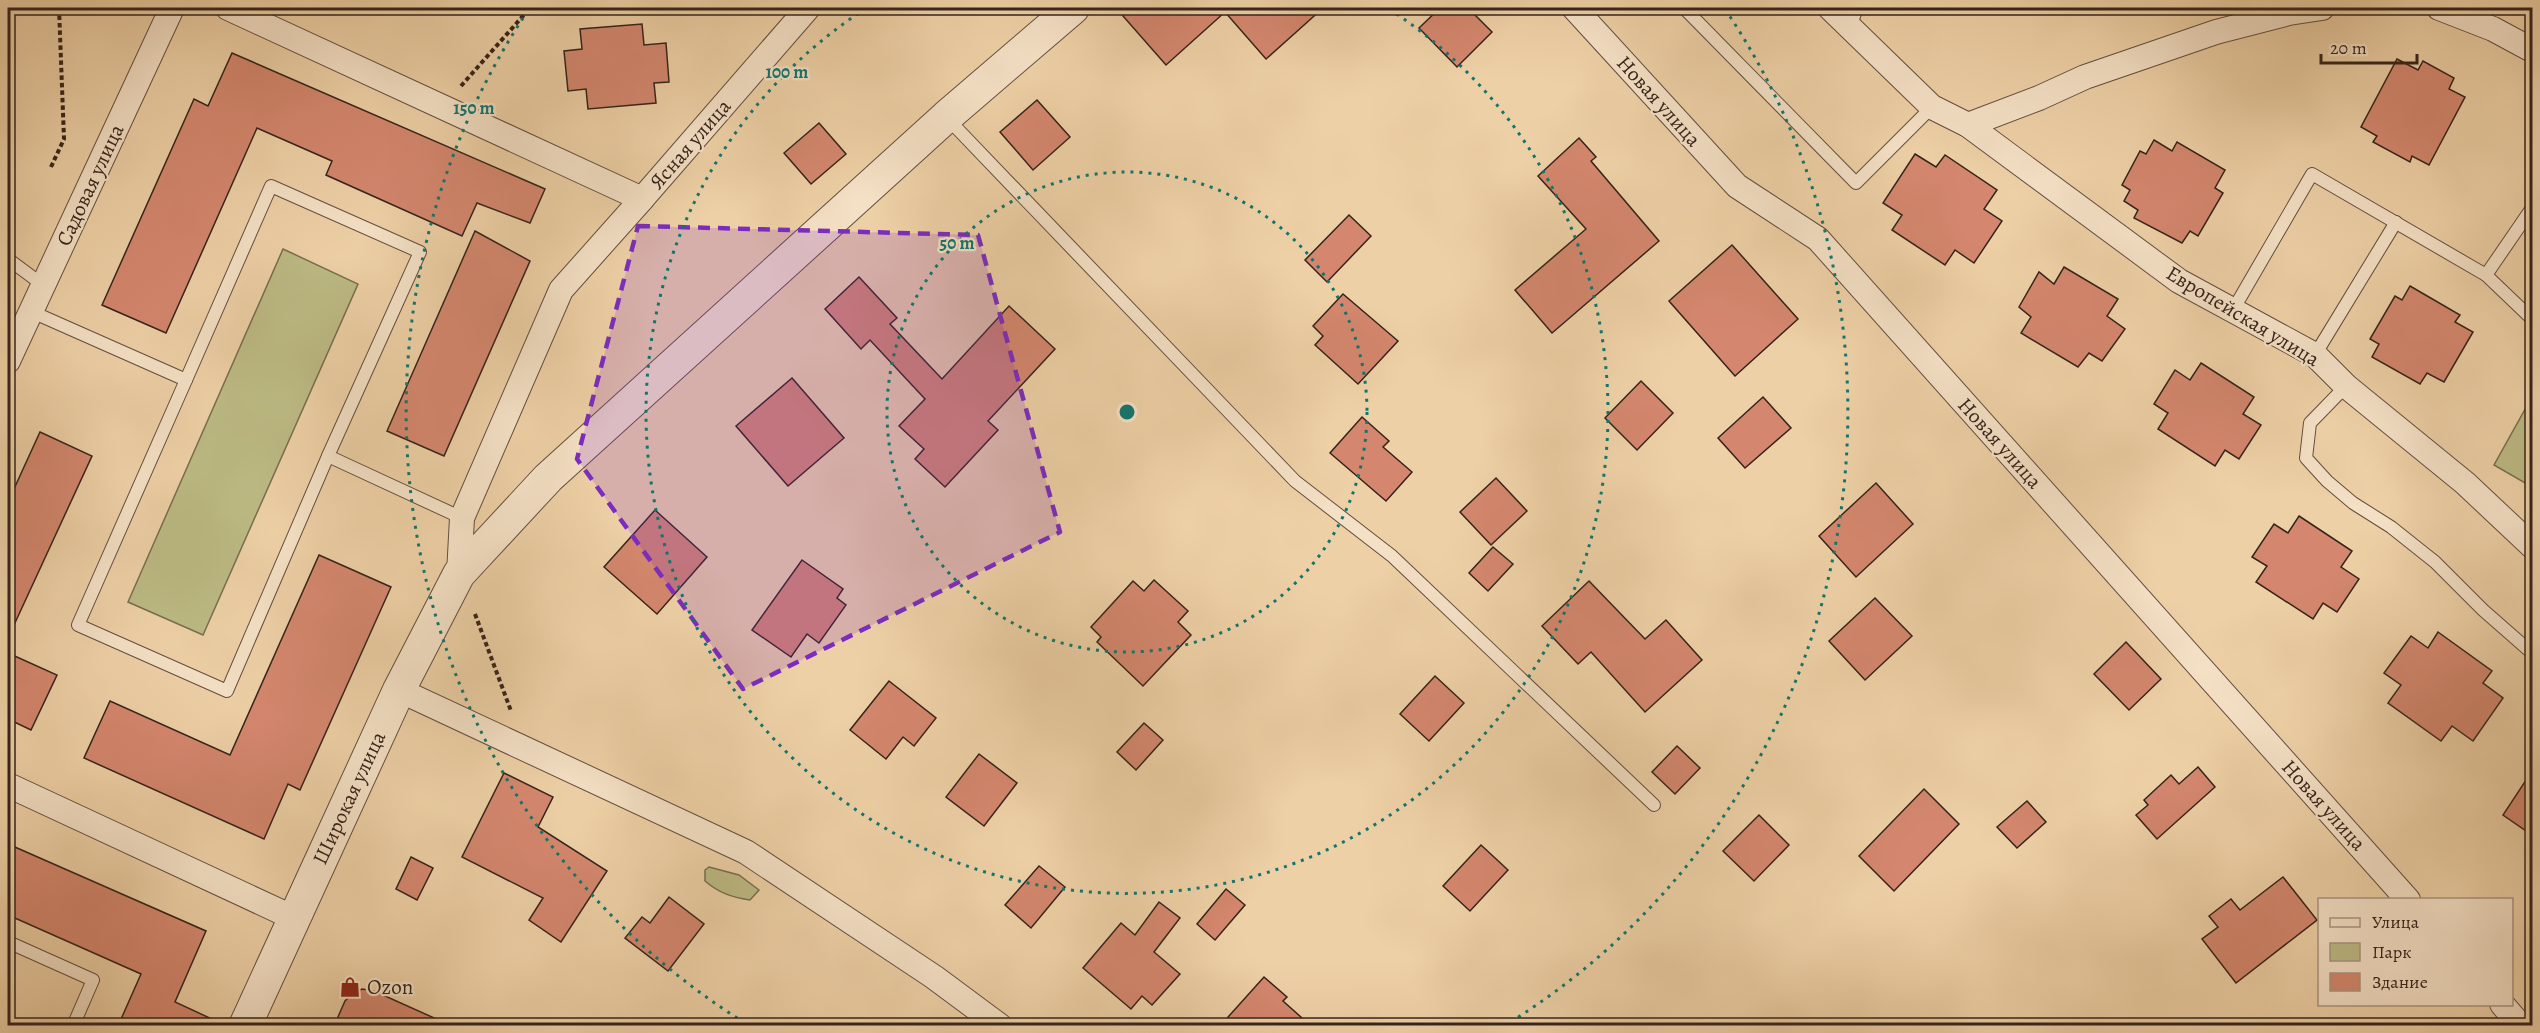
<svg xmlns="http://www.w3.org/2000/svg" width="2540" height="1033" font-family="Alegreya,serif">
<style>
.green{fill:#bcba84;stroke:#786e50;stroke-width:1.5}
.building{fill:#d4876e;stroke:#35231b;stroke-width:1.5}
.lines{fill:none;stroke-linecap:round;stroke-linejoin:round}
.service-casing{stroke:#634e3e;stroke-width:14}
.minor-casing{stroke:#634e3e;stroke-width:26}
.tertiary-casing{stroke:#634e3e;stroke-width:34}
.path{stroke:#35231b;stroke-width:4;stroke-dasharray:4.5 3;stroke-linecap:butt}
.service{stroke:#f4e0c5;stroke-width:12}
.minor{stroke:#f4e0c5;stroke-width:24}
.tertiary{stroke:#f4e0c5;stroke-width:32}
.marked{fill:#7b2cbf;fill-opacity:0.2;stroke:#7b2cbf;stroke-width:4.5;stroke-dasharray:12 8;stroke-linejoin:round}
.ring{fill:none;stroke:#0f766e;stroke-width:3;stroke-dasharray:3 6}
.labels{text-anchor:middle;stroke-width:4.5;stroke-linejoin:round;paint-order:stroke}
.street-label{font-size:21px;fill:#35231b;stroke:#f4e0c5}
.poi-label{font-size:21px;fill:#35231b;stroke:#f4e0c5;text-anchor:start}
.centre{fill:#0f766e;stroke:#f4e0c5;stroke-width:3}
.ring-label{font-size:18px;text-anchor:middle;font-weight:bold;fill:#0f766e;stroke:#f4e0c5;stroke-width:4.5;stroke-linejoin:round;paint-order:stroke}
</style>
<rect width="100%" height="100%" fill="#eed0a6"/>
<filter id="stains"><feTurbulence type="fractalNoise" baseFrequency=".00333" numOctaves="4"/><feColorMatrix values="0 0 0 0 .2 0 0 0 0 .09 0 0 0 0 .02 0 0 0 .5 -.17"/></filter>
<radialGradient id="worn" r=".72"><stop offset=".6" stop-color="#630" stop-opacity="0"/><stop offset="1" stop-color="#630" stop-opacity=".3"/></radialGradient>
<!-- green -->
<g class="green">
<path d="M 283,249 L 358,284 L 203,635 L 128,602 Z"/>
<path d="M 2528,404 L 2532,406 L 2532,487 L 2494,465 Z"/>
<path d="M 709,867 L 739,875 L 759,890 L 750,900 C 731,897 719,893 705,881 L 705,870 Z"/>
</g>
<!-- building -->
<g class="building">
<path d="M 1116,8 L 1323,8 L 1266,59 L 1225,12 L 1166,65 Z"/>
<path d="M 1440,8 L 1468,8 L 1492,32 L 1457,67 L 1419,28 Z"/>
<path d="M 642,24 L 644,45 L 666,43 L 669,82 L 654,83 L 656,103 L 588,109 L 586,89 L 568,91 L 564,51 L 582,49 L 580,29 Z"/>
<path d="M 232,53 L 545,189 L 530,223 L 477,203 L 462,236 L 326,175 L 332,161 L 257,128 L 166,333 L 102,305 L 194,99 L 208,106 Z"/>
<path d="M 2397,59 L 2418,70 L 2423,61 L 2454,78 L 2449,89 L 2465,97 L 2429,165 L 2412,156 L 2410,162 L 2373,142 L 2377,136 L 2361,127 Z"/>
<path d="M 1037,100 L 1070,137 L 1033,170 L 1000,132 Z"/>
<path d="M 819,123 L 846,154 L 811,184 L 784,153 Z"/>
<path d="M 1579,138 L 1596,157 L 1591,161 L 1659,241 L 1552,333 L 1515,290 L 1586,229 L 1538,176 Z"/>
<path d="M 2154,140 L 2172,151 L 2177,142 L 2225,170 L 2215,188 L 2223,193 L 2198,236 L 2190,231 L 2182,243 L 2134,218 L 2138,210 L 2124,201 L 2130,190 L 2122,185 L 2140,151 L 2146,154 Z"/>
<path d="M 1915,154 L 1936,167 L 1945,155 L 1997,190 L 1984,209 L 2002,221 L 1974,263 L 1955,250 L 1945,265 L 1892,230 L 1902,215 L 1883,203 Z"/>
<path d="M 1349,215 L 1371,236 L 1327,282 L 1305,260 Z"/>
<path d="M 475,231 L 530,261 L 444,456 L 387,431 Z"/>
<path d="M 1732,245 L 1798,319 L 1735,376 L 1669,301 Z"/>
<path d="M 2064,267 L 2118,299 L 2107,316 L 2125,329 L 2102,361 L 2089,353 L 2078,367 L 2021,333 L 2031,317 L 2019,307 L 2039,272 L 2054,284 Z"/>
<path d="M 859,277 L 897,318 L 890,324 L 942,379 L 1009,306 L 1055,349 L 988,421 L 998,430 L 945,487 L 915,459 L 924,449 L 899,426 L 925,399 L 870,340 L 861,349 L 825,309 Z"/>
<path d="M 2410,286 L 2460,315 L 2455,322 L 2473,332 L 2444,382 L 2427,373 L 2420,384 L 2372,357 L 2379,344 L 2370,339 L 2395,296 L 2402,300 Z"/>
<path d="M 1343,294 L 1398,341 L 1358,384 L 1315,345 L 1323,336 L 1313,326 Z"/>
<path d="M 2201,363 L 2254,397 L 2243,414 L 2261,425 L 2239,459 L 2225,450 L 2215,466 L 2158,429 L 2168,413 L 2154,404 L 2175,370 L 2190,380 Z"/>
<path d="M 792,378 L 844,438 L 788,486 L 736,426 Z"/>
<path d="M 1641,381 L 1673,413 L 1637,450 L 1605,418 Z"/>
<path d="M 1763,397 L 1791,428 L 1745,468 L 1718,438 Z"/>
<path d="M 1362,417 L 1389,441 L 1383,447 L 1412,472 L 1386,501 L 1330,453 Z"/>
<path d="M 40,432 L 92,456 L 8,638 L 8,502 Z"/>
<path d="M 1496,478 L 1527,511 L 1491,545 L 1460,512 Z"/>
<path d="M 1876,483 L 1913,524 L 1856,577 L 1819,536 Z"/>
<path d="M 655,510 L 707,557 L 657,614 L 604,567 Z"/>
<path d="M 2299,516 L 2352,551 L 2341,567 L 2359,579 L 2337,612 L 2323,603 L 2313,619 L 2256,582 L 2267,566 L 2252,557 L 2274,524 L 2288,533 Z"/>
<path d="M 1493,547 L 1513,564 L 1488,591 L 1469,573 Z"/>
<path d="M 319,555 L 391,587 L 300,790 L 288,784 L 264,839 L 84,758 L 110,701 L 230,755 Z"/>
<path d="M 802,560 L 843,589 L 837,598 L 846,605 L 819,643 L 807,634 L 791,657 L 752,630 Z"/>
<path d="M 1154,580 L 1188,611 L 1178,622 L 1191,635 L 1143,686 L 1097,642 L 1101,637 L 1091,627 L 1133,581 L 1144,591 Z"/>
<path d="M 1589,581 L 1645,639 L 1666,620 L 1702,660 L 1645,712 L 1591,652 L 1578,664 L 1542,626 Z"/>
<path d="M 1875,598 L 1912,636 L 1865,680 L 1829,641 Z"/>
<path d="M 2438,632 L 2492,671 L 2483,683 L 2503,698 L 2473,741 L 2452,726 L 2441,741 L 2388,703 L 2401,685 L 2384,673 L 2411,636 L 2428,648 Z"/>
<path d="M 2126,642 L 2161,679 L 2129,710 L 2094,674 Z"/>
<path d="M 8,653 L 57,675 L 31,730 L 8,719 Z"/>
<path d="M 1435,676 L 1464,703 L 1429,741 L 1400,714 Z"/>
<path d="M 889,681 L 936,718 L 914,746 L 903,737 L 886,759 L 850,730 Z"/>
<path d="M 1144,723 L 1163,740 L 1136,770 L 1117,752 Z"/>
<path d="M 1677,746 L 1700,768 L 1675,794 L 1652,772 Z"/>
<path d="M 979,754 L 1017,783 L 984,826 L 946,797 Z"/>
<path d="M 2198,767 L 2215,787 L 2157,839 L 2136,815 L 2148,805 L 2144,800 L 2171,775 L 2179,784 Z"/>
<path d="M 2532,771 L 2532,835 L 2503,815 Z"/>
<path d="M 504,773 L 553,797 L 538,827 L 607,871 L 561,942 L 529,920 L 543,898 L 462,857 Z"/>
<path d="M 1924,789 L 1959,824 L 1894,891 L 1859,856 Z"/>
<path d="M 2027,801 L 2046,822 L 2017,848 L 1997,827 Z"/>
<path d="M 1759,815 L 1789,845 L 1754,881 L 1723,851 Z"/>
<path d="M 8,844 L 206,931 L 175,1002 L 227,1026 L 118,1026 L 141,974 L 8,915 Z"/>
<path d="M 1481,845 L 1508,870 L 1470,911 L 1443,886 Z"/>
<path d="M 411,857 L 433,868 L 417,900 L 396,889 Z"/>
<path d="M 1039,866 L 1065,887 L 1031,928 L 1005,905 Z"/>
<path d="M 2283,877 L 2317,920 L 2236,983 L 2202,939 L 2218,927 L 2209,916 L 2231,899 L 2240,910 Z"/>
<path d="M 1226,889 L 1245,905 L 1215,940 L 1197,924 Z"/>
<path d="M 669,897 L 704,924 L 668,971 L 625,938 L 642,917 L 650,923 Z"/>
<path d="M 1159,902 L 1180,918 L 1154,952 L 1180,974 L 1152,1005 L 1142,996 L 1131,1009 L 1083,968 L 1121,923 L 1135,935 Z"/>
<path d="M 1264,977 L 1287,997 L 1283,1001 L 1311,1026 L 1220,1026 Z"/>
<path d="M 362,989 L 374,991 L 452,1026 L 334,1026 L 345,1001 L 352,994 Z"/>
</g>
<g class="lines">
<!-- service casing -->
<g class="service-casing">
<g id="service">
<path d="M 1684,8 L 1856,183 L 1932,107"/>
<path d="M 1850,27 L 1857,8"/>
<path d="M 947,118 L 1295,481 L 1392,556 L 1654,805"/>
<path d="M 8,259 L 43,285"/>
<path d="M 2486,275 L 2532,208"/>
<path d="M 2233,310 L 2312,174 L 2486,275 L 2532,319"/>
<path d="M 30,311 L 186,380 L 271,186 L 420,252 L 328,456 L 462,518"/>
<path d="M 2315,355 L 2396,222"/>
<path d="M 186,380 L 78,625 L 227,691 L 328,456"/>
<path d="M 2346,386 L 2310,423 L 2306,458 L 2327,481 L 2353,503 L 2391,527 L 2435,562 L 2483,610 L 2532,653"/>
<path d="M 8,942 L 93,980 L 73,1026"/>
</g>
</g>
<!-- minor casing -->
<g class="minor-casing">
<g id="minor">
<path d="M 228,8 L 642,199 L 561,290 L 462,518 L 459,574"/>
<path d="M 1574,8 L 1737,186 L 1818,239 L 2408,900"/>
<path d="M 1830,8 L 1932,107 L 1968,125 L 2179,281 L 2315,355 L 2346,386 L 2465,483 L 2532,546"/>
<path d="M 2439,8 L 2493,29 L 2532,50"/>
<path d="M 1968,125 L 2039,98 L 2085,77 L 2216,32 L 2289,13 L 2322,8"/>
<path d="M 642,199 L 808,8"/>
<path d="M 8,361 L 172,8"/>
<path d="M 399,690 L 746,852 L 934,977 L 1000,1026"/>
<path d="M 8,785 L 294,918"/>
<path d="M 2502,1004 L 2521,1026"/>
</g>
</g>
<!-- tertiary casing -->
<g class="tertiary-casing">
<path id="tertiary" d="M 245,1026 L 399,690 L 459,574 L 548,478 L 946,117 L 1073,8"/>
</g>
<!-- path -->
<g class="path">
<path d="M 461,86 L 530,8"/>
<path d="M 51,167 L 64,139 L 59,8"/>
<path d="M 475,614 L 511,711"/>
</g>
<!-- service -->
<use href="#service" class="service"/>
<!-- minor -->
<use href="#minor" class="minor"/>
<!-- tertiary -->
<use href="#tertiary" class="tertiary"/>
</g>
<!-- marked area -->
<path class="marked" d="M 638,226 L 978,235 L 1060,532 L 743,689 L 577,459 Z"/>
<!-- distance rings -->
<g class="ring">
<circle cx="1127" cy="412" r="240"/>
<path d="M1389 9A481 481 0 1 1 865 9"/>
<path d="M745 1023A721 721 0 0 1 529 9M1725 9A721 721 0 0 1 1509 1023"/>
</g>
<!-- icons -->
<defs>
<g id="shop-bare" transform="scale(1.62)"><path d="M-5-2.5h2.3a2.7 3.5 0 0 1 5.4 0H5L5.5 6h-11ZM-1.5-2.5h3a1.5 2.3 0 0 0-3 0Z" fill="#8f2418" stroke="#f4e0c5" stroke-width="2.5" paint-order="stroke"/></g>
</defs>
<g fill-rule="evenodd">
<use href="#shop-bare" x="350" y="987"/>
</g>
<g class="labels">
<!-- street labels -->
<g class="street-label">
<text transform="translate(1659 101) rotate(48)" y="7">Новая улица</text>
<text transform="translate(690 144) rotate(-49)" y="7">Ясная улица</text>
<text transform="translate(90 185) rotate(-65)" y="7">Садовая улица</text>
<text transform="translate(2243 316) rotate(31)" y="7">Европейская улица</text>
<text transform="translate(2000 443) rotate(48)" y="7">Новая улица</text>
<text transform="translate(349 798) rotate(-65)" y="7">Широкая улица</text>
<text transform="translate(2324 805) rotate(48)" y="7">Новая улица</text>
</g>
<!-- poi labels -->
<g class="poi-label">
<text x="367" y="994">Ozon</text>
</g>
</g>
<circle cx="1127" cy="412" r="9" class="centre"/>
<g class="ring-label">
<text x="787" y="78">100 m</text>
<text x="474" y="114">150 m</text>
<text x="957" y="249">50 m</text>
</g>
<!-- margin -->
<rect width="2540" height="1033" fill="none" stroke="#eed0a6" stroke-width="30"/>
<rect x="9" y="9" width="2522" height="1015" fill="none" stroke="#35231b" stroke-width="3"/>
<rect x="15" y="15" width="2510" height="1003" fill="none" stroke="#35231b" stroke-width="1.5"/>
<!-- legend -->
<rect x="2318" y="898" width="195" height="108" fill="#f4e0c5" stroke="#a89481" stroke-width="1.5"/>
<rect x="2330" y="918" width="30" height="9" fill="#f4e0c5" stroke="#a89481" stroke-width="1.5"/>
<text x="2372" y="928" font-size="18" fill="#35231b">Улица</text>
<rect x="2330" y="943" width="30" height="18" fill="#bcba84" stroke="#a89481" stroke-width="1.5"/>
<text x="2372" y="958" font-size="18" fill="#35231b">Парк</text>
<rect x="2330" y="973" width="30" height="18" fill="#d4876e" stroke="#a89481" stroke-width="1.5"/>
<text x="2372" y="988" font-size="18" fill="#35231b">Здание</text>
<!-- scale -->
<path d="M2321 54v9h96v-9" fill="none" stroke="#35231b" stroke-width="3"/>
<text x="2330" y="54" font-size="18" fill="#35231b" stroke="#f4e0c5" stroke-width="4.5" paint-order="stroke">20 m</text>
<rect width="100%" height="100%" filter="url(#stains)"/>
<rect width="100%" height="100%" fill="url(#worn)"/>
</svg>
